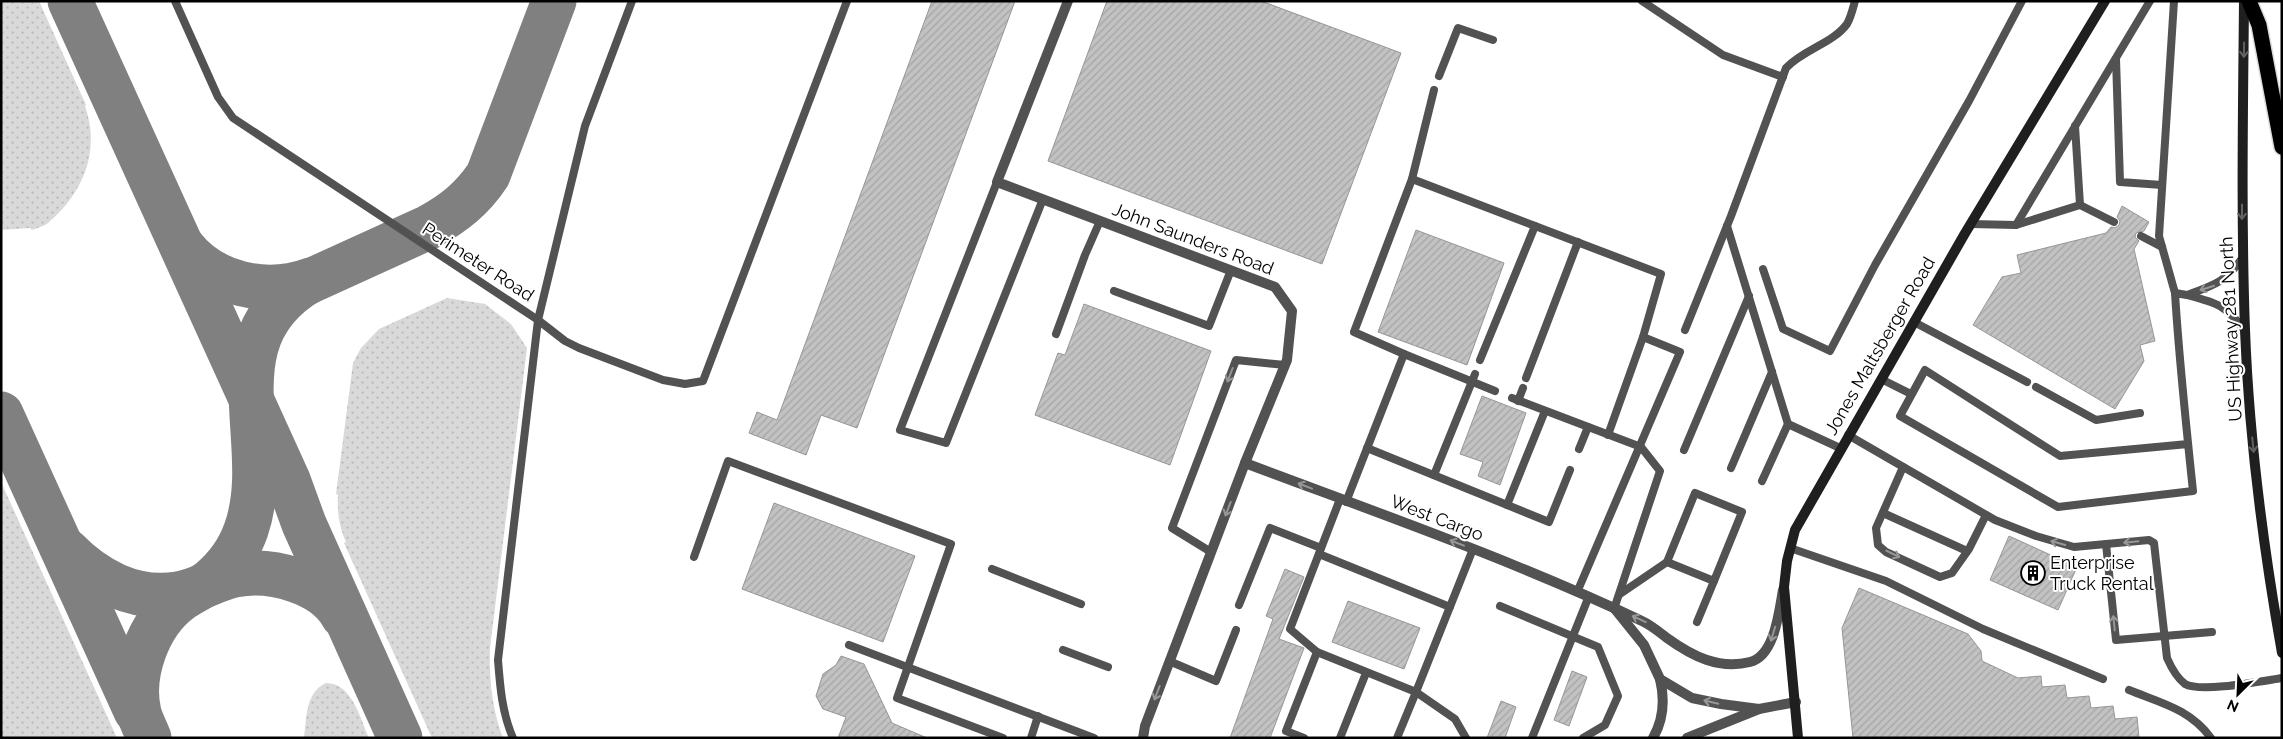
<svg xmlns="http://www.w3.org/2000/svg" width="2283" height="739" font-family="Raleway,sans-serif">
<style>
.grass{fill:url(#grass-dots)}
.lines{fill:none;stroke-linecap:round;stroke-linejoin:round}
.taxiway{stroke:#808080;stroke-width:45}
.building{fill:url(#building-hatch);stroke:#969696}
.highway-casing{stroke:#dbdbdb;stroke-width:18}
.lane{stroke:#525252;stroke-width:8}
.street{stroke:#525252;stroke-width:10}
.secondary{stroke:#1f1f1f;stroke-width:10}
.highway{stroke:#000;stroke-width:15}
.oneway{stroke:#626262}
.oneway2{stroke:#979797}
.labels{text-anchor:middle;stroke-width:4;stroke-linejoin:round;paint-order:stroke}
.street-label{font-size:18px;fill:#000;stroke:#fff}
.poi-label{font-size:18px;fill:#000;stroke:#fff;text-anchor:start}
</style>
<defs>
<pattern id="grass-dots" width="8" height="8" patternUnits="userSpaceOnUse" patternTransform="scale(1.25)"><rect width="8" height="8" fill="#d9d9d9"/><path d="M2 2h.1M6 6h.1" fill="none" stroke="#b8b8b8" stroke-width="1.8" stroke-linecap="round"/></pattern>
<pattern id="building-hatch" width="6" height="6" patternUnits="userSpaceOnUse" patternTransform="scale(1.25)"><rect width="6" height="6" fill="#c2c2c2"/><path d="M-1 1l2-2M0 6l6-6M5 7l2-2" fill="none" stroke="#a5a5a5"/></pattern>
</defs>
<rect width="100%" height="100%" fill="#fff"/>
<!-- grass -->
<g class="grass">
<path d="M 1,1 L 39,1 L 86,105 L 85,106 C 101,151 83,193 49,222 C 45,226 37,228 32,230 L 30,228 L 1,230 Z"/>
<path d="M 447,298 L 485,304 L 511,324 L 527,348 L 490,648 C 489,679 492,709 503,738 L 432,738 L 344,543 L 346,542 C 339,526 337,512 338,495 L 336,494 L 353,363 L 361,348 L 379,329 Z"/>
<path d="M 1,482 L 117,738 L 1,738 Z"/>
<path d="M 326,683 C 352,683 360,718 369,738 L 304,738 C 307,717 305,693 326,683 Z"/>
</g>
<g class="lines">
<!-- taxiway -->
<g class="taxiway">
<path d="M 70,1 L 288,480 L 304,524 L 400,738"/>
<path d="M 182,246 C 212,285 266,296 311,280"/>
<path d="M 284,293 L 429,227 C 454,213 472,199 488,175 L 554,1"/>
<path d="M 1,414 L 136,711"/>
<path d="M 66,550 C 95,580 134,601 178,594 C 198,591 215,579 235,575 C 271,568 325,582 343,616"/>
<path d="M 149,738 C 146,730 141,721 139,713 C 130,674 148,624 180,600 C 189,593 200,589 209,582 C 225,569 239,550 246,530 C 277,442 207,340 311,280"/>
</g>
</g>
<!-- building -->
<g class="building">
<path d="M 932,1 L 1015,1 L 857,428 L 821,415 L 806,455 L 749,433 L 757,412 L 777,420 Z"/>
<path d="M 1107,1 L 1261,1 L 1401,53 L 1322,264 L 1048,161 Z"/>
<path d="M 2122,206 L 2149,222 L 2144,231 L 2136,233 L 2135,237 L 2139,241 L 2134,249 L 2155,341 L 2140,345 L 2144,361 L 2115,409 L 1973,325 L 2002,277 L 2021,273 L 2017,255 L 2106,233 L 2111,227 L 2115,228 L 2119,225 L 2120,221 L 2117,217 Z"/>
<path d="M 1416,230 L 1504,263 L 1467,365 L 1378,332 Z"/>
<path d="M 1084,304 L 1211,351 L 1170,465 L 1035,415 L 1058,353 L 1065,355 Z"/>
<path d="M 1482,396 L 1526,413 L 1500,485 L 1478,476 L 1483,462 L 1460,454 Z"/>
<path d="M 774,503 L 915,556 L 883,642 L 742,589 Z"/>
<path d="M 2009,536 L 2077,567 L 2058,610 L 1990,580 Z"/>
<path d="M 1285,569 L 1304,577 L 1279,639 L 1304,648 L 1270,738 L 1230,738 L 1273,619 L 1266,616 Z"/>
<path d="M 1859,588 L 1968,634 L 1981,651 L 1982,661 L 2018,678 L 2041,676 L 2042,687 L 2065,685 L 2067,698 L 2089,696 L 2091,708 L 2113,706 L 2115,719 L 2137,717 L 2139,738 L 1853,738 L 1842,628 Z"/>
<path d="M 1348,601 L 1420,628 L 1404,669 L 1332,642 Z"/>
<path d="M 841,656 L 864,664 L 892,723 L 927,738 L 838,738 L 846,717 L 823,709 L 816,696 L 823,674 L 836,665 Z"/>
<path d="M 1572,671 L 1587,677 L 1569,726 L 1554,720 Z"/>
<path d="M 1501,701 L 1516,707 L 1505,738 L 1487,738 Z"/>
</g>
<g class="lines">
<!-- highway casing -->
<g class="highway-casing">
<path id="highway" d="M 2249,1 L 2259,25 L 2282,147"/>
</g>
<!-- lane -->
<g class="lane">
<path d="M 175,1 L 218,97 L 233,118 L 538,320 L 498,660 C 500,686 502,713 513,738"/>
<path d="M 632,1 L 585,126 L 538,320 L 565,341 L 579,348 L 663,380 L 685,384 L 703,381 L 847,1"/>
<path d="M 1642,1 L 1723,55 L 1783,77"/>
<path d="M 2174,1 L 2159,236 L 2175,293"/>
<path d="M 2116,59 L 2120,182 L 2162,185"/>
<path d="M 1439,76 L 1458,28 L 1493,40"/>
<path d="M 1412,179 L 1434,90"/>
<path d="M 997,182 L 900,430 L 946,443 L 1043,199"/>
<path d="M 2080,205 L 2114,222"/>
<path d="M 1970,224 L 2016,225 L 2150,1"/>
<path d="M 2016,225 L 2080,205 L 2075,126"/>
<path d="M 1727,226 L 1788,424 L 1840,448"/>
<path d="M 2141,236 L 2162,247"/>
<path d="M 2243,257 C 2226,282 2214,285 2187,295 C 2217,303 2226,305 2245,331"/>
<path d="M 1763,269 L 1783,329 L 1830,351 L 1875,265 L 1969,101 L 2022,1"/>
<path d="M 1114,291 L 1209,326 L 1231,270"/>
<path d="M 2187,295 L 2175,293 C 2179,359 2186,425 2193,491 L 2058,507 L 1900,416 L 1925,370 L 2060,456 L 2188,444"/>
<path d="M 1914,322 L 2027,382"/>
<path d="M 1685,330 L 1731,216 L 1786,68 C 1804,49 1832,44 1847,24 C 1851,17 1853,8 1855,1"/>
<path d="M 1056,334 L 1085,255 L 1100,221"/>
<path d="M 1404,354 L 1354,332 L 1412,179 L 1661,274 L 1643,337 L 1680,352 L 1578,590"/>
<path d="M 1480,360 L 1535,226"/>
<path d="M 1526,378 L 1578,242"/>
<path d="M 1881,379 L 1911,394"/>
<path d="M 2036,387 L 2096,420 L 2140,413"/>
<path d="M 1512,398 L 1641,447 L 1660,471 L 1614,609"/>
<path d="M 1518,401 L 1523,388"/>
<path d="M 1608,435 L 1643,337"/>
<path d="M 1848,435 L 1995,520 L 2036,536 L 2074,547 L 2149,540 L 2154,543 L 2167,658 C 2171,667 2177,678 2185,684 C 2201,693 2262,681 2282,678"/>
<path d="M 1367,448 L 1549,522 L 1570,470"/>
<path d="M 1579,449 L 1588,427"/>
<path d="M 1684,450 L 1749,296"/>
<path d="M 1903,467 L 1876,528 L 1878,545 L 1886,552 L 1940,577 L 1952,573 L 1969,549 L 1986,515"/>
<path d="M 1731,468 L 1772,372"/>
<path d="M 1434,475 L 1475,374"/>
<path d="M 1762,481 L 1788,424"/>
<path d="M 1695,493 L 1742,512 L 1714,581 L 1667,562 Z"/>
<path d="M 1340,499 L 1290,629 L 1317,652 L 1416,692 L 1473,549"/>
<path d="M 1346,502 L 1404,354 L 1495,391"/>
<path d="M 1507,505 L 1545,411"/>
<path d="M 1883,513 L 1967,551"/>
<path d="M 2106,544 L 2116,640 L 2212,632"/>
<path d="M 1790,548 L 1886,581 L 1983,629 L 2103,679"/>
<path d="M 1211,552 L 1172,528 L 1236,360 L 1285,365"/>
<path d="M 1319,554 L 1450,607"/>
<path d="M 694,557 L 728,461 L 951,544 L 897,698 L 1003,738"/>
<path d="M 992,569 L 1081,604"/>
<path d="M 1620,594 L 1667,562"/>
<path d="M 1239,605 L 1270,528 L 1321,548"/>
<path d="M 1500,606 L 1598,647 L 1618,696 L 1605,725 L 1583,738"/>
<path d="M 1697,622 L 1714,581"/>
<path d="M 849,645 L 1094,738"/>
<path d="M 1063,650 L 1108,667"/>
<path d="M 1169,661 L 1216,681 L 1236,630"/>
<path d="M 2129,690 C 2161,703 2190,709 2211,738"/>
<path d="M 1031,738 L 1038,716"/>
<path d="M 1304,738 L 1286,731 L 1317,652"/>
<path d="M 1340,738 L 1366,673"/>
<path d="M 1397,738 L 1416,692 L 1455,719 L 1466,738"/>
<path d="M 1532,738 L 1589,596"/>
</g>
<!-- street -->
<g class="street">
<path d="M 1068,1 L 997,182 L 1275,287 L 1292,311 L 1287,360 L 1245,463 L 1145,726 L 1143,738"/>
<path d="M 1245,463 C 1378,513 1513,560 1642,621 C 1651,625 1659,632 1667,638 C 1692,656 1719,670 1750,662 C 1775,656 1779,611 1783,590"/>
<path d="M 1615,609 L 1644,645 L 1660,679 L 1692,698 L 1721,704 L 1759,709"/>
<path d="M 1653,738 C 1664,719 1665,700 1660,679"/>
<path d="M 1687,738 L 1759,709 L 1796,702"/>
</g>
<!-- secondary -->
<g class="secondary">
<path d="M 2244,1 C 2243,111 2241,220 2245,330 C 2249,438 2263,546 2282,653"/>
<path d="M 1798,738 L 1784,587 L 1787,561 L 1795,530 L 1964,235 L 2105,1"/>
</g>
<!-- highway -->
<use href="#highway" class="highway"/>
</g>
<!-- one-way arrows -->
<defs><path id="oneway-shaft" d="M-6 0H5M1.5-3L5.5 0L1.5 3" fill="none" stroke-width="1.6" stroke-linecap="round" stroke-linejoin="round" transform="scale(1.25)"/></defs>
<g class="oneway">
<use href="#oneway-shaft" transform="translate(2244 50) rotate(91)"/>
<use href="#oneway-shaft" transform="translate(2242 212) rotate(90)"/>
<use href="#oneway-shaft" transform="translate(2253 445) rotate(84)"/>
</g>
<g class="oneway2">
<use href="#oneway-shaft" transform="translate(2207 288) rotate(162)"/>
<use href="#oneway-shaft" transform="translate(1230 375) rotate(111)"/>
<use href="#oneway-shaft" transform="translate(1305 486) rotate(-159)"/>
<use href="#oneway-shaft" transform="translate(1228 509) rotate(111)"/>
<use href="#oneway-shaft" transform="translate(2131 542) rotate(174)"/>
<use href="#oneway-shaft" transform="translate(1457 543) rotate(-159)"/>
<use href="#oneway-shaft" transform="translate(2058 543) rotate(-164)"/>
<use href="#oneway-shaft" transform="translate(1893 554) rotate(26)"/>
<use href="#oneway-shaft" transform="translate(1639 619) rotate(-155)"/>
<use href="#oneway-shaft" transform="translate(2114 623) rotate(-96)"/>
<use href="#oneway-shaft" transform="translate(1773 634) rotate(107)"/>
<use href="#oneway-shaft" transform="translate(1157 693) rotate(111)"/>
<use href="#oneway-shaft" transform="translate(1711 702) rotate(-167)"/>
</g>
<!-- icons -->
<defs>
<g id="building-ring" transform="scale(1.25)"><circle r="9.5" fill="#fff" stroke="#000" stroke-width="1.5"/><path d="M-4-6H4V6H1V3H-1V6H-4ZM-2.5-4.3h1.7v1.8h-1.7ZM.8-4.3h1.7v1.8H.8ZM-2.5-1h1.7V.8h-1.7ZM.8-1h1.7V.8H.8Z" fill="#000"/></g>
</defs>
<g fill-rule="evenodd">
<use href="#building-ring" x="2033" y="573"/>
</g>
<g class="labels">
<!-- street labels -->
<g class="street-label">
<text transform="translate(1193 239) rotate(21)" y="6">John Saunders Road</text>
<text transform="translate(478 262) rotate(33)" y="6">Perimeter Road</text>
<text transform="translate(2231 329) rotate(-93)" y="6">US Highway 281 North</text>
<text transform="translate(1880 346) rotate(-60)" y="6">Jones Maltsberger Road</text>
<text transform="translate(1437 518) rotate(21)" y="6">West Cargo</text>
</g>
<!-- poi labels -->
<g class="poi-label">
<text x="2050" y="569">Enterprise<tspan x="2050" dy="21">Truck Rental</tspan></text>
</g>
</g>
<!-- border -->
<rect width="2283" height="739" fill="none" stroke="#000000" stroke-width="5"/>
<!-- north arrow -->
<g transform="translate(2238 694) rotate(204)" stroke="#ffffff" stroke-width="4" paint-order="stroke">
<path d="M0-4L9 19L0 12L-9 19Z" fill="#000000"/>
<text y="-8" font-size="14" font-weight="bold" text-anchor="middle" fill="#000000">N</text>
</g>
</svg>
